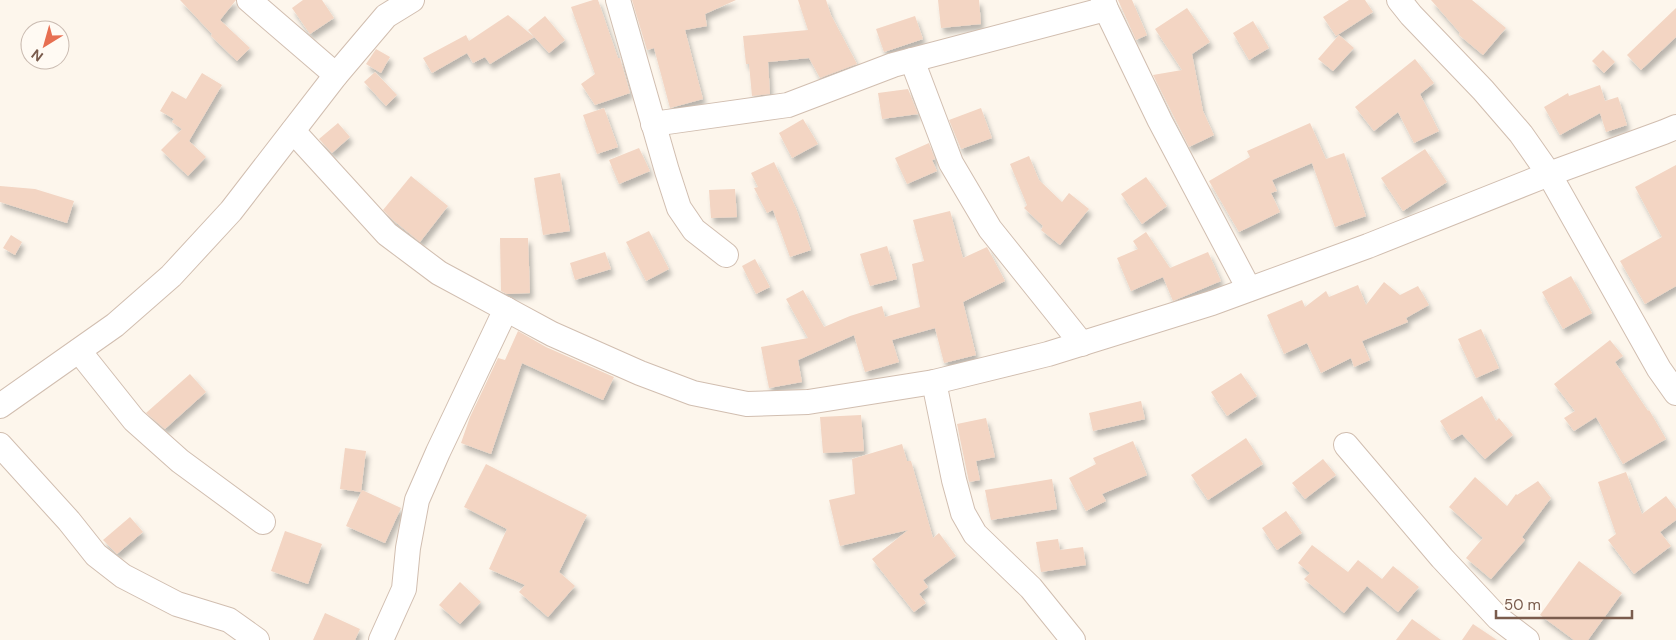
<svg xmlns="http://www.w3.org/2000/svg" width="1676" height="640" font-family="'DM Sans',sans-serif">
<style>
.building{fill:#f3d5c3;filter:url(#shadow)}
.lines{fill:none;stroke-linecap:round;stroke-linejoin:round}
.minor-casing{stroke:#d1beb0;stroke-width:26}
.minor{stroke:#fff;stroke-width:24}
</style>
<defs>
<filter id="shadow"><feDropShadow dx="3" dy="5.5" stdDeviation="2.5" flood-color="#0004"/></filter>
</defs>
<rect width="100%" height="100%" fill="#fdf6ec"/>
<!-- building -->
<g class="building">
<path d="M 180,0 L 236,0 L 220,20 L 250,48 L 237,61 L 211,36 L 212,34 Z"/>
<path d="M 303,0 L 322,0 L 334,18 L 310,34 L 292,8 Z"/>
<path d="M 593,0 L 598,0 L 618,58 L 620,58 L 630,93 L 595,105 L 581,84 L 595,74 L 571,7 Z"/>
<path d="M 632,0 L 736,0 L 705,14 L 707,26 L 685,30 L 703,99 L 670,108 L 654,48 L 647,50 Z"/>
<path d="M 798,0 L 826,0 L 831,15 L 857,64 L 820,78 L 809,58 L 768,62 L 770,94 L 752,96 L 749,64 L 746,64 L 743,36 L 808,30 Z"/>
<path d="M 938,0 L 979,0 L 981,24 L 941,28 Z"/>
<path d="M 1118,0 L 1132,0 L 1147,35 L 1136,40 Z"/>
<path d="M 1349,0 L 1365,0 L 1373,12 L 1336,36 L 1323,17 Z"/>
<path d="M 1431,0 L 1472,0 L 1506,28 L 1483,55 L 1459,35 L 1460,33 Z"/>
<path d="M 1187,8 L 1210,42 L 1192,54 L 1203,111 L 1214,135 L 1189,147 L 1153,75 L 1182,70 L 1155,29 Z"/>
<path d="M 1676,8 L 1676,37 L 1641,70 L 1627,55 Z"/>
<path d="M 508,15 L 534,37 L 490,64 L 485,57 L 473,63 L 467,53 L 432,73 L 423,58 L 466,35 L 469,41 Z"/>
<path d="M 545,16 L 565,40 L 549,53 L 528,30 Z"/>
<path d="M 915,16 L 923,39 L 884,52 L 876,29 Z"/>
<path d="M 1253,21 L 1269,48 L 1249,60 L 1233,33 Z"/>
<path d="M 1339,35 L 1354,48 L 1333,71 L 1318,59 Z"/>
<path d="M 376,49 L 390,57 L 381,73 L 366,64 Z"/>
<path d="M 1603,50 L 1615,62 L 1604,73 L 1592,61 Z"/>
<path d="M 1415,59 L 1434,83 L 1420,94 L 1439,131 L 1414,143 L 1398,112 L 1374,131 L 1355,107 Z"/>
<path d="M 375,72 L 397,95 L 386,106 L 364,82 Z"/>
<path d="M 202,73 L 222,85 L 189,141 L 206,157 L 188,176 L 161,150 L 182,129 L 172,122 L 174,119 L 160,111 L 172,91 L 186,99 Z"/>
<path d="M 1600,85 L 1605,101 L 1618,97 L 1627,125 L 1606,132 L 1600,113 L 1560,135 L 1544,107 L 1568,93 L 1569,96 Z"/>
<path d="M 908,89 L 918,114 L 882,119 L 878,93 Z"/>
<path d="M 604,108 L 618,147 L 597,154 L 583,115 Z"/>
<path d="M 981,108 L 992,138 L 961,149 L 949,120 Z"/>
<path d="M 803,119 L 818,144 L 792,158 L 779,133 Z"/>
<path d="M 338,123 L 350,137 L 332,153 L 319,139 Z"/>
<path d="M 1310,123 L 1326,159 L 1344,153 L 1366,216 L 1335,227 L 1312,163 L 1272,180 L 1277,191 L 1271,193 L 1280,212 L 1239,232 L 1209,181 L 1250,157 L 1247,151 Z"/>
<path d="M 929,143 L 935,159 L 932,160 L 937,171 L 907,184 L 895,158 Z"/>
<path d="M 639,148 L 650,171 L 619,184 L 609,160 Z"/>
<path d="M 1425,149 L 1447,182 L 1403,211 L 1381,178 Z"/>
<path d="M 1029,156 L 1039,180 L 1062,202 L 1069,193 L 1089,209 L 1060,245 L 1041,230 L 1043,226 L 1024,208 L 1027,205 L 1010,164 Z"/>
<path d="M 774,162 L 796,208 L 811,250 L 790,257 L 773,210 L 767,213 L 754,188 L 758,187 L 751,173 Z"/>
<path d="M 1676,165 L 1676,286 L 1645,304 L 1620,261 L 1662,237 L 1635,187 Z"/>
<path d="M 560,173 L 570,231 L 543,235 L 534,178 Z"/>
<path d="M 411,176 L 448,206 L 420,242 L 393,220 L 383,210 Z"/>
<path d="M 1146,177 L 1167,206 L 1142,224 L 1121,194 Z"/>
<path d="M 0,186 L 35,189 L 74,201 L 67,223 L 0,202 Z"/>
<path d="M 735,189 L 737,217 L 711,218 L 709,190 Z"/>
<path d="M 950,211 L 963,258 L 987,247 L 1005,281 L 963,302 L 976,355 L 944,363 L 935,328 L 892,340 L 899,362 L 865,372 L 854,335 L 798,360 L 802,382 L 769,388 L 761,347 L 808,338 L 786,299 L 803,290 L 824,327 L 850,316 L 882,306 L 885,317 L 920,307 L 912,264 L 924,261 L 913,220 Z"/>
<path d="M 649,231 L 669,269 L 646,281 L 626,242 Z"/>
<path d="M 1146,232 L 1170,268 L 1208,252 L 1221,281 L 1173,301 L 1163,277 L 1131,291 L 1117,258 L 1138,249 L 1133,241 Z"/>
<path d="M 11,235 L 22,242 L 15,255 L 3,248 Z"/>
<path d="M 500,238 L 528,238 L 530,293 L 507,294 L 501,291 Z"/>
<path d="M 887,246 L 897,279 L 870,286 L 860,254 Z"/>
<path d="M 605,252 L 611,269 L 575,280 L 570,263 Z"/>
<path d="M 755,259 L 770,287 L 756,294 L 742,266 Z"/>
<path d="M 1571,276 L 1592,313 L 1563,329 L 1542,292 Z"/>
<path d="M 1384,282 L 1400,295 L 1418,286 L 1429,305 L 1406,318 L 1408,322 L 1362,341 L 1370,360 L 1354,367 L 1351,358 L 1321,373 L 1307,343 L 1284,354 L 1267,315 L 1302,300 L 1305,307 L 1326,291 L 1329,297 L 1358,285 L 1366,305 Z"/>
<path d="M 1481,329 L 1499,368 L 1476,378 L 1458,339 Z"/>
<path d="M 518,331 L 546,347 L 614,377 L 603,400 L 522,363 L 491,454 L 461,443 L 470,417 L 498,358 L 505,360 Z"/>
<path d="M 1610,340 L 1623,356 L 1615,362 L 1648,411 L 1649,410 L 1666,439 L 1623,464 L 1596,417 L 1574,431 L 1564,418 L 1575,411 L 1554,384 Z"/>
<path d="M 1241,373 L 1257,396 L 1227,416 L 1211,392 Z"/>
<path d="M 190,374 L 206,392 L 165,429 L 146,413 Z"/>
<path d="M 1482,396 L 1496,421 L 1499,418 L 1513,435 L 1485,459 L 1462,434 L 1452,440 L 1440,421 Z"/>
<path d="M 1141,401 L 1145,419 L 1093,431 L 1089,413 Z"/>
<path d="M 861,415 L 864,451 L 823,453 L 820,417 Z"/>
<path d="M 986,418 L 995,457 L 976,461 L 980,480 L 969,482 L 957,424 Z"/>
<path d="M 1246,438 L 1263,464 L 1208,500 L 1191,475 Z"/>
<path d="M 1133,441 L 1147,475 L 1102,494 L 1106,501 L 1086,511 L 1069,478 L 1096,464 L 1093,458 Z"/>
<path d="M 902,444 L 907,461 L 911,461 L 933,538 L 939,533 L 956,556 L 923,580 L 928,587 L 919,594 L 926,603 L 914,612 L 872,559 L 908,530 L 840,546 L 829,500 L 855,494 L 852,459 Z"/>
<path d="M 345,448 L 366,451 L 361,492 L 340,489 Z"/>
<path d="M 1323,459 L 1336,475 L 1305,499 L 1292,483 Z"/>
<path d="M 486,464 L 587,515 L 559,572 L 575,586 L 548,617 L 519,592 L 525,585 L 489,569 L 507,529 L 464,507 Z"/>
<path d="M 1626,472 L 1642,514 L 1666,496 L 1676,509 L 1676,520 L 1660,532 L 1671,546 L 1634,574 L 1608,540 L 1616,534 L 1598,482 Z"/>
<path d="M 1475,477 L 1507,506 L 1516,494 L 1517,495 L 1538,481 L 1551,498 L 1522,537 L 1525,540 L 1491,579 L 1466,558 L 1483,538 L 1449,507 Z"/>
<path d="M 1052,479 L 1057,509 L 991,520 L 985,490 Z"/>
<path d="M 362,490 L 401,508 L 385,543 L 346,526 Z"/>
<path d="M 1286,511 L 1302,533 L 1277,550 L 1262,528 Z"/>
<path d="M 130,517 L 143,532 L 117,554 L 103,540 Z"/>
<path d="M 285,531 L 322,544 L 308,584 L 271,571 Z"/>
<path d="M 1058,539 L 1060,550 L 1083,547 L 1086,565 L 1041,572 L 1036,542 Z"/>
<path d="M 1312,545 L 1348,572 L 1358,560 L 1382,579 L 1393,566 L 1419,587 L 1398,612 L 1367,586 L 1344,613 L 1304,579 L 1310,573 L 1298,563 Z"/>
<path d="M 1579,561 L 1622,593 L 1588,640 L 1574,640 L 1540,615 Z"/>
<path d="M 460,582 L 481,602 L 460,624 L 439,605 Z"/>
<path d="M 325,613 L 360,629 L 355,640 L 313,640 Z"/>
<path d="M 1412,619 L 1441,640 L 1396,640 Z"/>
<path d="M 1473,624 L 1497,640 L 1462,640 Z"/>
</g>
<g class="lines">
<!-- minor casing -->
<g class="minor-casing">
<g id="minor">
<path d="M 249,0 L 336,75"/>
<path d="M 618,0 L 667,171 L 679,208 L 694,230 L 726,255"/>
<path d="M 1103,0 L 1106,9 L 1160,121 L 1249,289"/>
<path d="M 1399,0 L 1411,15 L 1483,90 L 1521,134 L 1549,174 L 1659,369 L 1676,393"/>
<path d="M 912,60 L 951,163 L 990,229 L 1082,344"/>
<path d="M 653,124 L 788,105 L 893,65 L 1106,9"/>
<path d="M 293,131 L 387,234 L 439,273 L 552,334 L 640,373 L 693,393 L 747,404 L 808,402 L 934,382 L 1048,354 L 1212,303 L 1368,246 L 1549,174 L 1664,132 L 1676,127"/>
<path d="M 79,351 L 134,420 L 180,461 L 263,522"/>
<path d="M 934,382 L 954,480 L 963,513 L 975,534 L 1031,588 L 1073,640"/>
<path d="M 0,406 L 115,325 L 171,276 L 231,211 L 336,75 L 386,16 L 412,0"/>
<path d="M 0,445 L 69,521 L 96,555 L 123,576 L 177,604 L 229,620 L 257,640"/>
<path d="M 1346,445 L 1442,558 L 1498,618 L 1527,640"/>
<path d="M 381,640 L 404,589 L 408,548 L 417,500 L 438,452 L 506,309"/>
</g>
</g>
<!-- minor -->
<use href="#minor" class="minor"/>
</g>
<!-- north arrow -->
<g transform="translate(45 45) rotate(217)"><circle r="24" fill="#fffaf3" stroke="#cabbb1"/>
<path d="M0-4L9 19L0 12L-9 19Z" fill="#e76f51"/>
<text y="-8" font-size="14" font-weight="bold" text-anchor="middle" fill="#7a5c4d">N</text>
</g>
<!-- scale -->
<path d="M1496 610v8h136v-8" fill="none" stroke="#7a5c4d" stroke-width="2.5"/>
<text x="1504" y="610" font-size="15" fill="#7a5c4d" stroke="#fffaf3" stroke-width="4" paint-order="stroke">50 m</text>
</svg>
